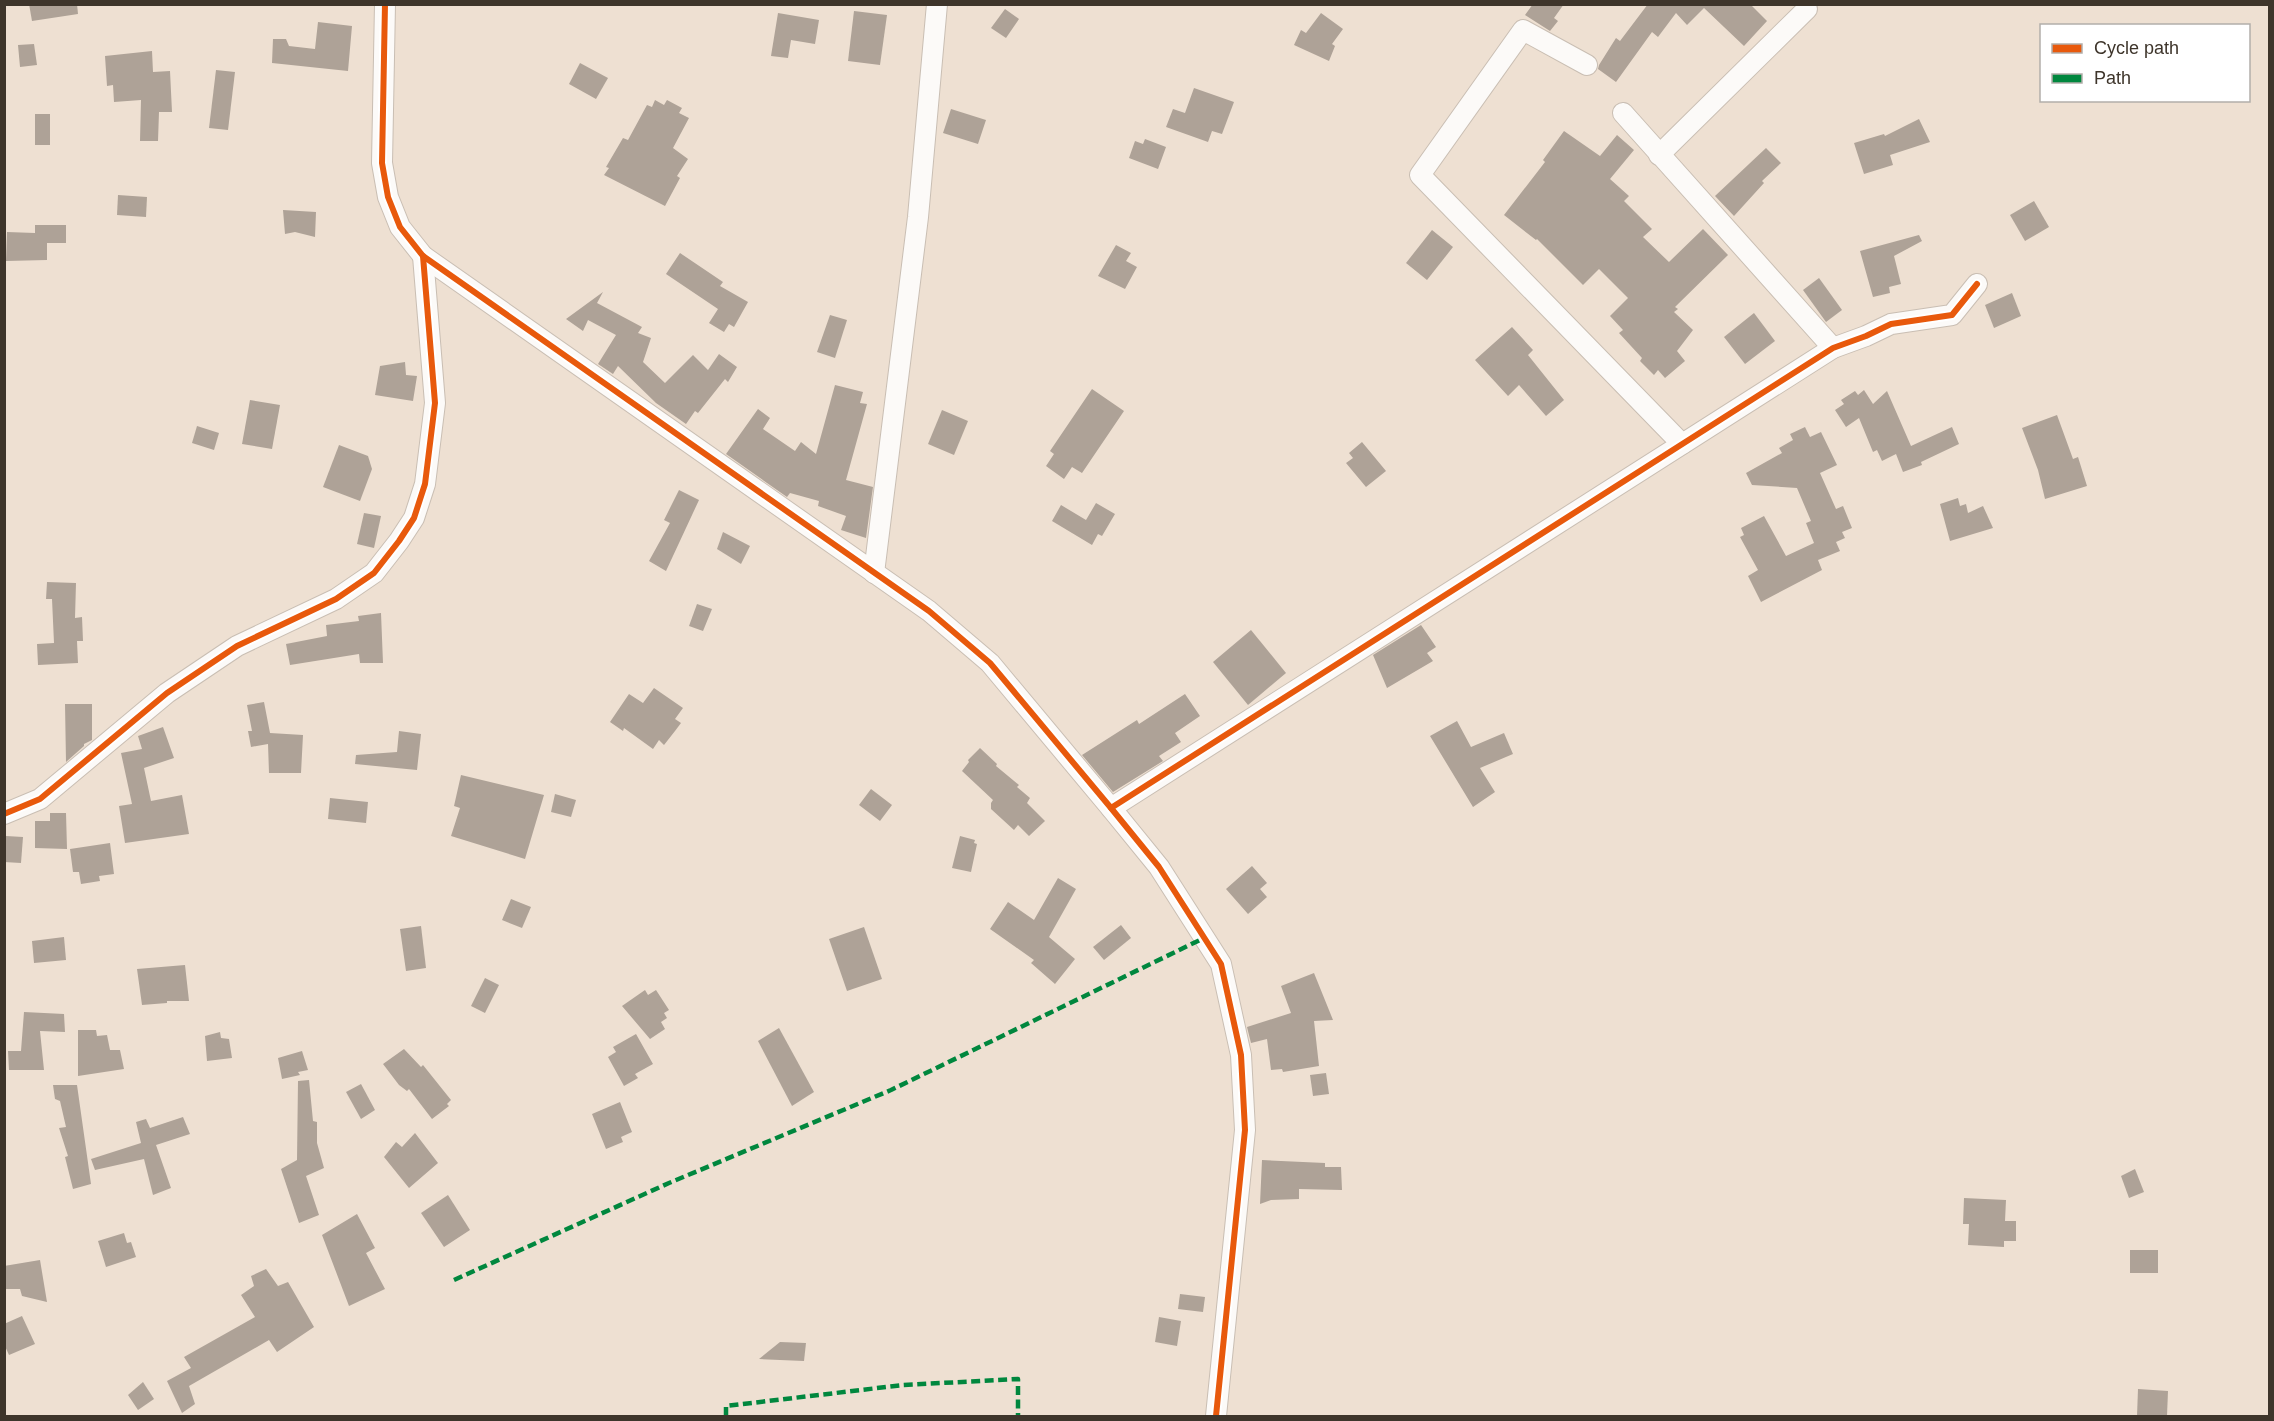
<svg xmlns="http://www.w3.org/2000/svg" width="2274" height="1421" font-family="Helvetica,sans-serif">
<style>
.building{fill:#aea297}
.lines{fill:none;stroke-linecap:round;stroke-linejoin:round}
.street-casing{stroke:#c9beb3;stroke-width:22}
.street{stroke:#fcfaf8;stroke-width:20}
.quiet{stroke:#00873e;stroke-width:4.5;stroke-dasharray:9 4.5;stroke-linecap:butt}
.cycleway-casing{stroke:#fff;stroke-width:10}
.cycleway{stroke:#e8590c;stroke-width:6}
</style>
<rect width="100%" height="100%" fill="#eee0d2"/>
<!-- building -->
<g class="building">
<path d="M 29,4 L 77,4 L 78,14 L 32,21 Z"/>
<path d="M 1533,4 L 1564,4 L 1554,18 L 1558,21 L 1550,31 L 1525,15 Z"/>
<path d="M 1648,4 L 1750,4 L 1767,21 L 1744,46 L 1704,8 L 1687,25 L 1676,13 L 1658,37 L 1652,32 L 1616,82 L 1598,69 L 1599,65 L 1616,38 L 1620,41 Z"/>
<path d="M 1005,9 L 1019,19 L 1006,38 L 991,28 Z"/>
<path d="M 854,11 L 887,15 L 880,65 L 848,61 Z"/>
<path d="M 778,13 L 819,20 L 815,44 L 791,40 L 788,58 L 771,56 Z"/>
<path d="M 1321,13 L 1343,29 L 1332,44 L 1335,46 L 1329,61 L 1294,45 L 1301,30 L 1306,33 Z"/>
<path d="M 318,22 L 352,26 L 348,71 L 272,63 L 273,39 L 286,39 L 289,46 L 315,49 Z"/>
<path d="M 34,44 L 37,65 L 20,67 L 18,45 Z"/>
<path d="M 152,51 L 153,72 L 170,71 L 172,112 L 159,112 L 158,141 L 140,141 L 141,100 L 114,102 L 113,85 L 107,86 L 105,56 Z"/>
<path d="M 580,63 L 608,78 L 596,99 L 569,84 Z"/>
<path d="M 216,70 L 235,72 L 228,130 L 209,128 Z"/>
<path d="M 1194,88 L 1234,102 L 1222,134 L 1212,131 L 1208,142 L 1166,127 L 1173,109 L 1185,113 Z"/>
<path d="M 655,100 L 664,105 L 667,100 L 682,108 L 679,113 L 689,118 L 673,148 L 688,159 L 677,176 L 680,178 L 665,206 L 604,175 L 609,168 L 606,167 L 623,138 L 628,140 L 647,105 L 652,107 Z"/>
<path d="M 951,109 L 986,120 L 978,144 L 943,133 Z"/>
<rect x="35" y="114" width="15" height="31"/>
<path d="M 1919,119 L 1930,142 L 1890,155 L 1893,165 L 1864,174 L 1854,143 L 1884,134 L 1885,136 Z"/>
<path d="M 1564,131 L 1600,156 L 1617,135 L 1634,150 L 1610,179 L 1629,196 L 1624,201 L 1652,229 L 1643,237 L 1669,262 L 1703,229 L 1728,255 L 1675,307 L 1678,309 L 1674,312 L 1693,330 L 1677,351 L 1685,361 L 1665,378 L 1658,370 L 1654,375 L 1640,361 L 1642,358 L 1619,333 L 1623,330 L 1610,316 L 1628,298 L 1599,269 L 1583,285 L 1537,239 L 1536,240 L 1504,215 L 1545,162 L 1543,160 Z"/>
<path d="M 1145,139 L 1166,147 L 1158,169 L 1129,158 L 1135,141 L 1143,144 Z"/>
<path d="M 1766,148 L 1781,163 L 1762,181 L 1764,183 L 1734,216 L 1715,196 Z"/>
<path d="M 118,195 L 147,197 L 146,217 L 117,215 Z"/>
<path d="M 2034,201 L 2049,227 L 2025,241 L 2010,215 Z"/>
<path d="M 283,210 L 316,212 L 315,237 L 295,232 L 285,234 Z"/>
<path d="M 35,225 L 66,225 L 66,243 L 47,243 L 47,260 L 6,261 L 7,232 L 35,233 Z"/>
<path d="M 1432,230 L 1453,247 L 1427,280 L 1406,263 Z"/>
<path d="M 1919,235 L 1922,241 L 1894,256 L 1901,284 L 1889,287 L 1890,293 L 1873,297 L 1860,251 Z"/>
<path d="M 1116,245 L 1131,253 L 1126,261 L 1137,267 L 1125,289 L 1098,276 Z"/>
<path d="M 680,253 L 723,282 L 720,286 L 748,302 L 734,327 L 729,324 L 724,332 L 709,323 L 718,309 L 666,274 Z"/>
<path d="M 1819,278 L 1842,310 L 1826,322 L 1803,290 Z"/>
<path d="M 603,292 L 597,303 L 642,327 L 638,333 L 651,338 L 643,362 L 665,383 L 693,355 L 708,370 L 719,354 L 737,367 L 728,382 L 725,379 L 698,413 L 695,411 L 686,424 L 656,403 L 618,366 L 613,374 L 598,364 L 616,335 L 588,320 L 583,331 L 566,319 Z"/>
<path d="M 2012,293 L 2021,316 L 1994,328 L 1985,305 Z"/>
<path d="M 1754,313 L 1775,341 L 1745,364 L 1724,337 Z"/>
<path d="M 830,315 L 847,320 L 835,358 L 817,352 Z"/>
<path d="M 1512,327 L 1533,350 L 1528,355 L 1564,400 L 1546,416 L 1519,385 L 1508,396 L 1475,360 Z"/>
<path d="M 405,362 L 406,375 L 417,376 L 413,401 L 375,395 L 380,366 Z"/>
<path d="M 835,385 L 863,392 L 860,403 L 867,404 L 846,480 L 873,487 L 866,538 L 841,530 L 846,516 L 818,506 L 819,501 L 790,493 L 787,497 L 726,454 L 758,409 L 770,418 L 763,429 L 795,451 L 801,442 L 816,454 Z"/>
<path d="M 1092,389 L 1124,411 L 1082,473 L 1072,467 L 1064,479 L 1046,466 L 1054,454 L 1050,451 Z"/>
<path d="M 1864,390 L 1873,404 L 1887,391 L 1911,446 L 1952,427 L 1959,444 L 1921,462 L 1922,465 L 1903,472 L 1896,454 L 1882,461 L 1877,450 L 1873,452 L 1859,418 L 1846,427 L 1835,410 L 1844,404 L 1841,400 L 1855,391 L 1858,395 Z"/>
<path d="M 250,400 L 280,405 L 272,449 L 242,444 Z"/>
<path d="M 942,410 L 968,421 L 954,455 L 928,444 Z"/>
<path d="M 2057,415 L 2073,459 L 2078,457 L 2087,486 L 2045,499 L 2038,470 L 2022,428 Z"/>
<path d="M 197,426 L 219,433 L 214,450 L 192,443 Z"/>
<path d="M 1805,427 L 1810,437 L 1821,432 L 1837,465 L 1820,473 L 1836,509 L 1843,506 L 1852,528 L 1842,532 L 1845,538 L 1836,542 L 1840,551 L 1818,560 L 1822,570 L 1761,602 L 1748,576 L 1758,570 L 1740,537 L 1744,535 L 1741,528 L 1764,516 L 1786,556 L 1814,543 L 1806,523 L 1811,521 L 1797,488 L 1752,485 L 1746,473 L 1782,453 L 1779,448 L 1793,440 L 1790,434 Z"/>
<path d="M 1362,442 L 1386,471 L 1366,487 L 1346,463 L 1353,458 L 1349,453 Z"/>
<path d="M 339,445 L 368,456 L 372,469 L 360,501 L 323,487 Z"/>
<path d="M 679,490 L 699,500 L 666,571 L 649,561 L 670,523 L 664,520 Z"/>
<path d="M 1958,498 L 1960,506 L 1966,504 L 1968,513 L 1983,506 L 1993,528 L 1950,541 L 1940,504 Z"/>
<path d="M 1096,503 L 1115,514 L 1102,536 L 1098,534 L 1092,545 L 1052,521 L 1061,505 L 1086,520 Z"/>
<path d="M 364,513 L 381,516 L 374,548 L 357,544 Z"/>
<path d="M 723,532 L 750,546 L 741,564 L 717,549 Z"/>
<path d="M 47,582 L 76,583 L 75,618 L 82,617 L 83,641 L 77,641 L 78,663 L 38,665 L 37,644 L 54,643 L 52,599 L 46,599 Z"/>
<path d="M 697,604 L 712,609 L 703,631 L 689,626 Z"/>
<path d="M 381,613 L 383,663 L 360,663 L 359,654 L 290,665 L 286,644 L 327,636 L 326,625 L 359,621 L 358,616 Z"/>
<path d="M 1421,625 L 1436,647 L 1427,653 L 1433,661 L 1387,688 L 1373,655 Z"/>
<path d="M 1251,630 L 1286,673 L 1248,705 L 1213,662 Z"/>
<path d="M 654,688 L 683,708 L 675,719 L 681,723 L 675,731 L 664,745 L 659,740 L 653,749 L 624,728 L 623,731 L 610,722 L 629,694 L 643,703 Z"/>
<path d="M 1185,694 L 1200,716 L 1175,733 L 1181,742 L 1159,756 L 1163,761 L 1113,792 L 1082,755 L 1137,720 L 1139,724 Z"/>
<path d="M 264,702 L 270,733 L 303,735 L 301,773 L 269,773 L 268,744 L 251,747 L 248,731 L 252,731 L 247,705 Z"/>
<path d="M 65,704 L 92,704 L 92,740 L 84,744 L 84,746 L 66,762 Z"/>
<path d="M 1457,721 L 1471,747 L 1504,733 L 1513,754 L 1480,768 L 1495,792 L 1473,807 L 1430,736 Z"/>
<path d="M 163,727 L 174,758 L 144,768 L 151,801 L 182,795 L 189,834 L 125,843 L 119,806 L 132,804 L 121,753 L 142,749 L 138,736 Z"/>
<path d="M 399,731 L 421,734 L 417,770 L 355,764 L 356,755 L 397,752 Z"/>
<path d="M 980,748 L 997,764 L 996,766 L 1019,785 L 1017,787 L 1030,798 L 1027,803 L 1045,821 L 1029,836 L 1018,825 L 1014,830 L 991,809 L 991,803 L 993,800 L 962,771 L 969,762 L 968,760 Z"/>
<path d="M 461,775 L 544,795 L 525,859 L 451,836 L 460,808 L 454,806 Z"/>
<path d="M 871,789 L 892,805 L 880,821 L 859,805 Z"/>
<path d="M 555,794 L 576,800 L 571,817 L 551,812 Z"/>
<path d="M 330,798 L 368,802 L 366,823 L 328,819 Z"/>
<path d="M 50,813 L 66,813 L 67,849 L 35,848 L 35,821 L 50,821 Z"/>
<path d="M 6,836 L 23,837 L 21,863 L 4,862 Z"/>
<path d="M 960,836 L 975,840 L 974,843 L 977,844 L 971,872 L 952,868 Z"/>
<path d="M 110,843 L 114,874 L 99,876 L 100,881 L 81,884 L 79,872 L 73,872 L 70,849 Z"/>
<path d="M 1252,866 L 1267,883 L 1260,889 L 1267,897 L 1248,914 L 1226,889 Z"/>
<path d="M 1058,878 L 1076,889 L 1049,937 L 1075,959 L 1055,984 L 1031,963 L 1034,960 L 990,929 L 1008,902 L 1034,920 Z"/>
<path d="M 511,899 L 531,907 L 522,928 L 502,920 Z"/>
<path d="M 1121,925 L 1131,938 L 1104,960 L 1093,947 Z"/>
<path d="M 421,926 L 426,968 L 406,971 L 400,929 Z"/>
<path d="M 864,927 L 882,979 L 847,991 L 829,939 Z"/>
<path d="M 64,937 L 66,960 L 34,963 L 32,941 Z"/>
<path d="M 185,965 L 189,1001 L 167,1001 L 167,1003 L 142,1005 L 137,969 Z"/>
<path d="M 1314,973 L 1333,1020 L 1314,1021 L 1319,1066 L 1283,1072 L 1282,1069 L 1271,1070 L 1267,1039 L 1251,1043 L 1247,1027 L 1291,1013 L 1281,986 Z"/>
<path d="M 485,978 L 499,985 L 485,1013 L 471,1006 Z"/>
<path d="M 645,990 L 648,995 L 656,990 L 669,1010 L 664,1013 L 667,1018 L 661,1022 L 665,1029 L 650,1039 L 622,1006 Z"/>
<path d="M 24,1012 L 64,1014 L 65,1032 L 40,1031 L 44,1070 L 9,1070 L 8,1051 L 21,1051 Z"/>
<path d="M 779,1028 L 814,1092 L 792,1106 L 758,1041 Z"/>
<path d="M 78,1030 L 96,1030 L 97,1036 L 107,1035 L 110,1050 L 120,1050 L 124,1069 L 78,1076 Z"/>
<path d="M 220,1032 L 221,1038 L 229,1039 L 232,1058 L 207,1061 L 205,1036 Z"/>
<path d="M 636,1034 L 653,1064 L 635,1074 L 638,1078 L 624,1086 L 608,1057 L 616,1052 L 613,1047 Z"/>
<path d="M 404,1049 L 421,1067 L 423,1065 L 451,1100 L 447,1104 L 449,1106 L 432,1119 L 409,1089 L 407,1091 L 399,1085 L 383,1064 Z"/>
<path d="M 302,1051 L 308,1070 L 298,1072 L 300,1075 L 282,1079 L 278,1058 Z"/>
<path d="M 1326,1073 L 1329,1094 L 1313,1096 L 1310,1075 Z"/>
<path d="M 309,1080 L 313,1121 L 317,1122 L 317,1143 L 324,1168 L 306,1176 L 319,1215 L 299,1223 L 281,1169 L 297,1160 L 298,1081 Z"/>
<path d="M 361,1084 L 375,1110 L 361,1119 L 346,1092 Z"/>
<path d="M 53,1085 L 77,1085 L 91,1184 L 73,1189 L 65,1157 L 68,1156 L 59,1128 L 66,1127 L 60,1101 L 55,1099 Z"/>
<path d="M 620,1102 L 632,1132 L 621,1137 L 623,1142 L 606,1149 L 592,1114 Z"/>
<path d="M 183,1117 L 190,1134 L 156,1145 L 171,1188 L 153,1195 L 144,1159 L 95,1170 L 91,1159 L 141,1143 L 136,1122 L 146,1119 L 150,1128 Z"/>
<path d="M 415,1133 L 438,1163 L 409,1188 L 384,1157 L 396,1142 L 402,1147 Z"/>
<path d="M 1262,1160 L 1325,1163 L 1325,1167 L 1341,1167 L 1342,1190 L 1299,1189 L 1299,1199 L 1271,1200 L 1260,1204 Z"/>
<path d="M 2135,1169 L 2144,1192 L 2129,1198 L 2121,1176 Z"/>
<path d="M 448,1195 L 470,1230 L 444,1247 L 421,1213 Z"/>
<path d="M 1964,1198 L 2006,1200 L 2005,1221 L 2016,1221 L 2016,1241 L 2004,1241 L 2004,1247 L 1968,1245 L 1969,1224 L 1963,1224 Z"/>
<path d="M 357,1214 L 375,1248 L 366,1253 L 385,1289 L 349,1306 L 322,1235 Z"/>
<path d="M 124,1233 L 127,1243 L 131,1242 L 136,1257 L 106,1267 L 98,1241 Z"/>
<rect x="2130" y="1250" width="28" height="23"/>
<path d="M 40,1260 L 47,1302 L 22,1296 L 20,1289 L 4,1289 L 4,1266 Z"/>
<path d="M 266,1269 L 278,1286 L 288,1282 L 314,1327 L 277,1352 L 269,1340 L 189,1386 L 195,1404 L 182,1413 L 167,1381 L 191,1368 L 184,1357 L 255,1317 L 241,1295 L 254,1286 L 251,1276 Z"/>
<path d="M 1180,1294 L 1205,1297 L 1203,1312 L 1178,1309 Z"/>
<path d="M 22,1316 L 35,1344 L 9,1355 L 4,1344 L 4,1324 Z"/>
<path d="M 1159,1317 L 1181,1321 L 1177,1346 L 1155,1342 Z"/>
<path d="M 780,1342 L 806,1343 L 804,1361 L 759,1359 Z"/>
<path d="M 143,1382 L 154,1399 L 138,1410 L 128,1395 Z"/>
<path d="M 2138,1389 L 2168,1391 L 2167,1416 L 2137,1416 Z"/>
</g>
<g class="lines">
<!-- street casing -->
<g class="street-casing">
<g id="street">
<path d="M 385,4 L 382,163 L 388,197 L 400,227 L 423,256 L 929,611 L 990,663 L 1111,808 L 1159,867 L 1221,964 L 1241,1055 L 1245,1130 L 1216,1416"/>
<path d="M 1587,65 L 1523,30 L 1420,175 L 1682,444"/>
<path d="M 1623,113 L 1833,348"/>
<path d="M 1659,155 L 1807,9"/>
<path d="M 874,573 L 918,217 L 937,4"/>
<path d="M 1111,808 L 1833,348 L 1866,336 L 1891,324 L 1952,315 L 1977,284"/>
<path d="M 4,814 L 40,799 L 167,693 L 237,646 L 336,599 L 374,573 L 399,541 L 414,518 L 425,484 L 435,403 L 423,256"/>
</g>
</g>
<!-- street -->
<use href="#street" class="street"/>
<!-- quiet -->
<g class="quiet">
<path d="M 454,1280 L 669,1183 L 891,1090 L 1204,938"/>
<path d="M 726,1416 L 726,1406 L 903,1385 L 1018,1379 L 1018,1416"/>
</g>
<!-- cycleway casing -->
<g class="cycleway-casing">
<g id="cycleway">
<path d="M 385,4 L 382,163 L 388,197 L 400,227 L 423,256 L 929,611 L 990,663 L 1111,808 L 1159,867 L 1221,964 L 1241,1055 L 1245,1130 L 1216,1416"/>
<path d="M 1111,808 L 1833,348 L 1866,336 L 1891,324 L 1952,315 L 1977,284"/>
<path d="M 4,814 L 40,799 L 167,693 L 237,646 L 336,599 L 374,573 L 399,541 L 414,518 L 425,484 L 435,403 L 423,256"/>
</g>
</g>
<!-- cycleway -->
<use href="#cycleway" class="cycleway"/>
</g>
<!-- border -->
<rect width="2274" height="1421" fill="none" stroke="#3e352b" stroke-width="12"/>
<!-- legend -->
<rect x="2040" y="24" width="210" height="78" fill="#ffffff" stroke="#b2aeaa" stroke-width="1.5"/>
<rect x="2052" y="44" width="30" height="9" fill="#e8590c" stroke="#b2aeaa" stroke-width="1.5"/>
<text x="2094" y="54" font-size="18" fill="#3e352b">Cycle path</text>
<rect x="2052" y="74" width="30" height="9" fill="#00873e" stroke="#b2aeaa" stroke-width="1.5"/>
<text x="2094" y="84" font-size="18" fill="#3e352b">Path</text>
</svg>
